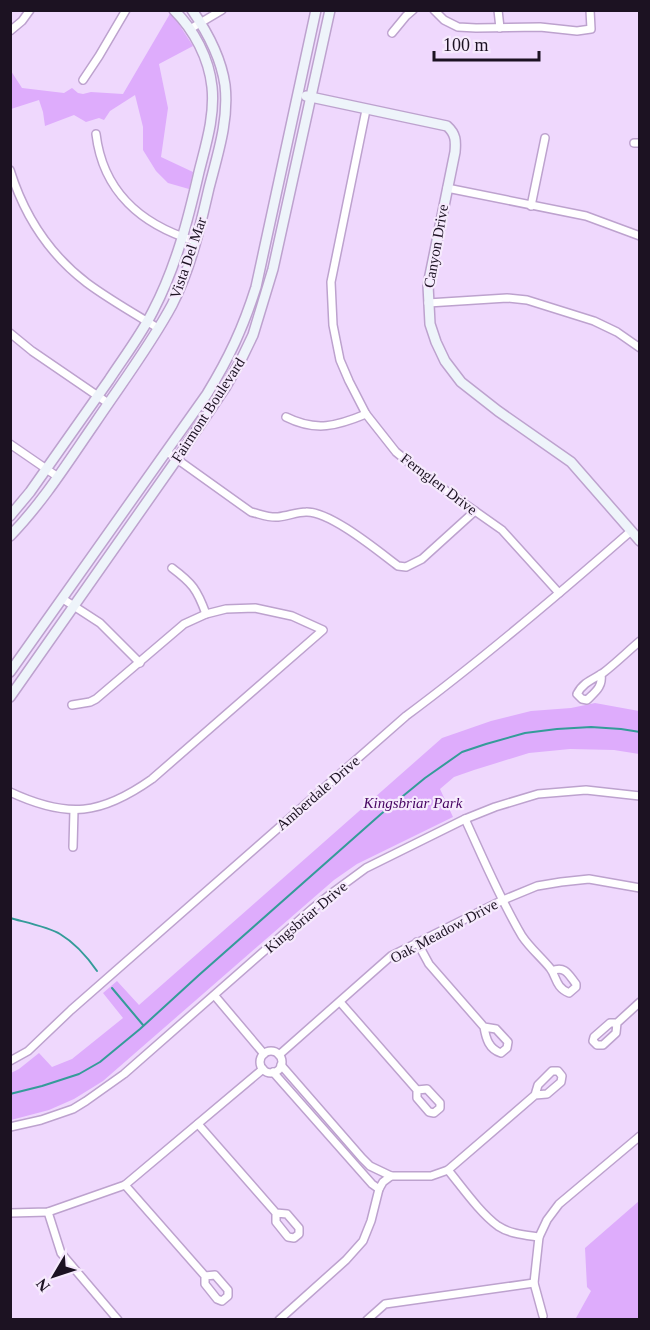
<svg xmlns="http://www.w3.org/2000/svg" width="650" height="1330" font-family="'Times New Roman',serif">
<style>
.green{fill:#deacfc}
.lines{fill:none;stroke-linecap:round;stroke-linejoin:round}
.stream{stroke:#349b99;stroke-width:2}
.street-casing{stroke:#bda2ce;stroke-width:10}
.secondary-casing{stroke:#bda2ce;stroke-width:12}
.street{stroke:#fff;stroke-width:7}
.secondary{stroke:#eef4fa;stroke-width:9}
.labels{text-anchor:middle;stroke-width:4.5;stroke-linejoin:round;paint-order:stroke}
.street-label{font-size:15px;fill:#1c1222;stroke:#f6eafd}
.park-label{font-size:15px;font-style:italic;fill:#470462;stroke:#f6eafd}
</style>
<rect width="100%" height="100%" fill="#efd8fd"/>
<!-- green -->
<g class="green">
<path d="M 171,12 L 193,46 L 159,64 L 168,108 L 161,157 L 193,172 L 189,189 L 168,183 L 156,171 L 143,150 L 143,127 L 135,95 L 110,111 L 104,120 L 99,118 L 86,122 L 74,115 L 45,126 L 43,112 L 39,100 L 11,109 L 11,111 L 11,71 L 22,88 L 64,93 L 72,88 L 78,93 L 83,94 L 91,92 L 123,94 Z"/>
<path d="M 595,703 L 639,711 L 639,754 L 614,750 L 570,749 L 529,753 L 474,770 L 454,777 L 440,789 L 453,817 L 357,864 L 334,880 L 103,1081 L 74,1099 L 49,1110 L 11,1120 L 11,1073 L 19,1069 L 39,1053 L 52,1067 L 72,1059 L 123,1018 L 103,993 L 117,981 L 139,1005 L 442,738 L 491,721 L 531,711 L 571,708 Z"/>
<path d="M 639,1201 L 639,1319 L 573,1319 L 576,1318 L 591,1291 L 587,1287 L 585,1248 Z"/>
</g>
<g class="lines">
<!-- stream -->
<g class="stream">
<path d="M 10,918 C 24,922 49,927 60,934 C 75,943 88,958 97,971"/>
<path d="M 112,988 L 143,1025"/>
<path d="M 10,1094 L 42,1086 L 79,1074 L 100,1062 L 140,1029 L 199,975 L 381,814 L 425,778 L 462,752 L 486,744 L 525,733 L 557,729 L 591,727 L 621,729 L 640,732"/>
</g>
<!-- street casing -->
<g class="street-casing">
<g id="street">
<path d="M 434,10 L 444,20 L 458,27 L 476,28 L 540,27 L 577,31 L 591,29 L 590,10"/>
<path d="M 498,10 L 500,28"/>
<path d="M 190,29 L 222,10"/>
<path d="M 10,31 L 22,21 L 30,10"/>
<path d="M 392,33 L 406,16 L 413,10"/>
<path d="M 83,80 L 99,56 L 126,10"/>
<path d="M 366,110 L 331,282 L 333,325 L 340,360 L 349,381 L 366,414 L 396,452 L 428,478 L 502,530 L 559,593"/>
<path d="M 96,134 C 103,192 142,225 195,241"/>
<path d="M 634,143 L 640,143"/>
<path d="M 10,170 C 24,215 49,254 87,283 C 110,300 135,314 158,328"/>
<path d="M 447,188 L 586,216 L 640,236"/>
<path d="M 531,206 L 545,138"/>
<path d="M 428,303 L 507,298 L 527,300 L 594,321 L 617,332 L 640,348"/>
<path d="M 10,333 L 32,351 L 108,403"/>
<path d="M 286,417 C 316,432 337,426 366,414"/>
<path d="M 10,444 L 58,477"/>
<path d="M 167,452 L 251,512 C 260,514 269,518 278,517 C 288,516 297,512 306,512 C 330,511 378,551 398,566 L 406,567 L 422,559 L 475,511"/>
<path d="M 172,568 C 192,583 197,589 206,614"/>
<path d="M 63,599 L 100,623 L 140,663"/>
<path d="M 601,674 C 603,687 595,692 587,700 L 582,699 L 577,694 C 583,682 594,679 603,673 C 616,663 627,652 640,641"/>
<path d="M 10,792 C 68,819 101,815 152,779 L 323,630 L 292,616 L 255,608 L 226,609 L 206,614 L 184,624 L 96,699 L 90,702 L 72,705"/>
<path d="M 465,819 C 483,858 500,899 522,936 C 530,948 541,957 550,968 C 557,977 555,987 569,993 L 576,987 L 576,984 C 569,975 565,965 552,971"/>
<path d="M 73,847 L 74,810"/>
<path d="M 417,942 L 429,964 L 484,1027 C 486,1039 489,1049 501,1053 L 507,1048 L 508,1042 L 496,1029 L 484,1027"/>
<path d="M 215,996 L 264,1054"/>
<path d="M 340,1002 L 417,1090 L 417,1098 L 429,1112 L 434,1113 L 440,1108 L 440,1103 L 427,1089 L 417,1090"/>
<path d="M 617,1023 L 616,1033 L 603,1045 L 597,1045 L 593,1041 L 594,1037 L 610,1023 L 617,1023 L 640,1002"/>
<circle cx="271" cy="1062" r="11"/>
<path d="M 279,1055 L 391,956 L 503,900 L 537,886 L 561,882 L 589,879 L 640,888"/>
<path d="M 10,1061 L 28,1051 L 71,1010 L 406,716 C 484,658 558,595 631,531"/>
<path d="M 281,1065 L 362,1158 L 370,1166 L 391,1176"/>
<path d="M 273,1072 L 372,1184 L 379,1189"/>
<path d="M 198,1124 L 276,1213 L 276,1222 L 288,1237 L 294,1238 L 299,1234 L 299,1228 L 287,1214 L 276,1213"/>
<path d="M 10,1127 L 41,1120 L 73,1109 L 86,1101 L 124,1074 L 312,909 L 332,893 L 366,868 L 465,819 L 495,807 L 538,794 L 586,790 L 640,796"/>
<path d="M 448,1170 C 462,1187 480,1213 498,1226 C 510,1234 525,1235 539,1237"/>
<path d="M 125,1185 L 205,1276 L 205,1284 L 217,1299 L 222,1301 L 228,1296 L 228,1290 L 215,1275 L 205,1276"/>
<path d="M 48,1212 L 61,1253 L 118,1320"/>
<path d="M 10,1213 L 48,1212 L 125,1185 L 263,1069"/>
<path d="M 543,1316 L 534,1283 L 539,1237 L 547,1220 L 559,1204 L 640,1136"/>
<path d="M 279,1320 L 346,1260 L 363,1241 L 371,1221 L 379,1189 L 383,1182 L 391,1176 L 431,1176 L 448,1170 L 535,1095 L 538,1085 L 552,1071 L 558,1071 L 562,1076 L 561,1082 L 547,1094 L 535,1095"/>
<path d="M 367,1320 L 385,1304 L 534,1283"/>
</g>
</g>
<!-- secondary casing -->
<g class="secondary-casing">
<g id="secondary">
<path d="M 306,96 L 447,126 C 456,134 456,141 455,152 L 428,285 L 430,324 L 436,342 L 445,361 L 461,382 L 498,411 L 571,462 L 640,541"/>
<path d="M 10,516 L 30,492 C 56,455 83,417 109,380 C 124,357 141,335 153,311 C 176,267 188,220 199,172 C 206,144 215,116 212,87 C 209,58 194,30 174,10"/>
<path d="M 10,536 C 43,502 68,462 95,423 C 121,384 150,346 172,305 C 191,268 200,227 209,188 C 218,153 229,120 225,85 C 221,57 208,33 192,10"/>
<path d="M 10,672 L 207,394 C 229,358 243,328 256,287 L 316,10"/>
<path d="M 10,697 L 177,459 L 225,388 L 241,360 L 253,335 L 273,269 L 330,10"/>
</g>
</g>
<!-- street -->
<use href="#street" class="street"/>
<!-- secondary -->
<use href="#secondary" class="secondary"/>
</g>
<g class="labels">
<!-- street labels -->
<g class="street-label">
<text transform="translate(436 246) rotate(-80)" y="5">Canyon Drive</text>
<text transform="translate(188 258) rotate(-71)" y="5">Vista Del Mar</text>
<text transform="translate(208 410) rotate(-57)" y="5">Fairmont Boulevard</text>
<text transform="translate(439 484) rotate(37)" y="5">Fernglen Drive</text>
<text transform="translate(318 793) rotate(-41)" y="5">Amberdale Drive</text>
<text transform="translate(306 917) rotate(-40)" y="5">Kingsbriar Drive</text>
<text transform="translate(444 931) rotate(-28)" y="5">Oak Meadow Drive</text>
</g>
<!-- park labels -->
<g class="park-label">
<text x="413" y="808">Kingsbriar Park</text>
</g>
</g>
<!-- border -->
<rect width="650" height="1330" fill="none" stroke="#1c1222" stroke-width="24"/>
<!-- north arrow -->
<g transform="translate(54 1276) rotate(231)" stroke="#f6eafd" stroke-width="4.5" paint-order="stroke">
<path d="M0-4.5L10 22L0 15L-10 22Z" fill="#1c1222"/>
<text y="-9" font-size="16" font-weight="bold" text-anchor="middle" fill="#1c1222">N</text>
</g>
<!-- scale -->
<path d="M434 51v9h105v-9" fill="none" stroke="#1c1222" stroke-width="3"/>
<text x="443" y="51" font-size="18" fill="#1c1222" stroke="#f6eafd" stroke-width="4.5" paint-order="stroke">100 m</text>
</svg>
